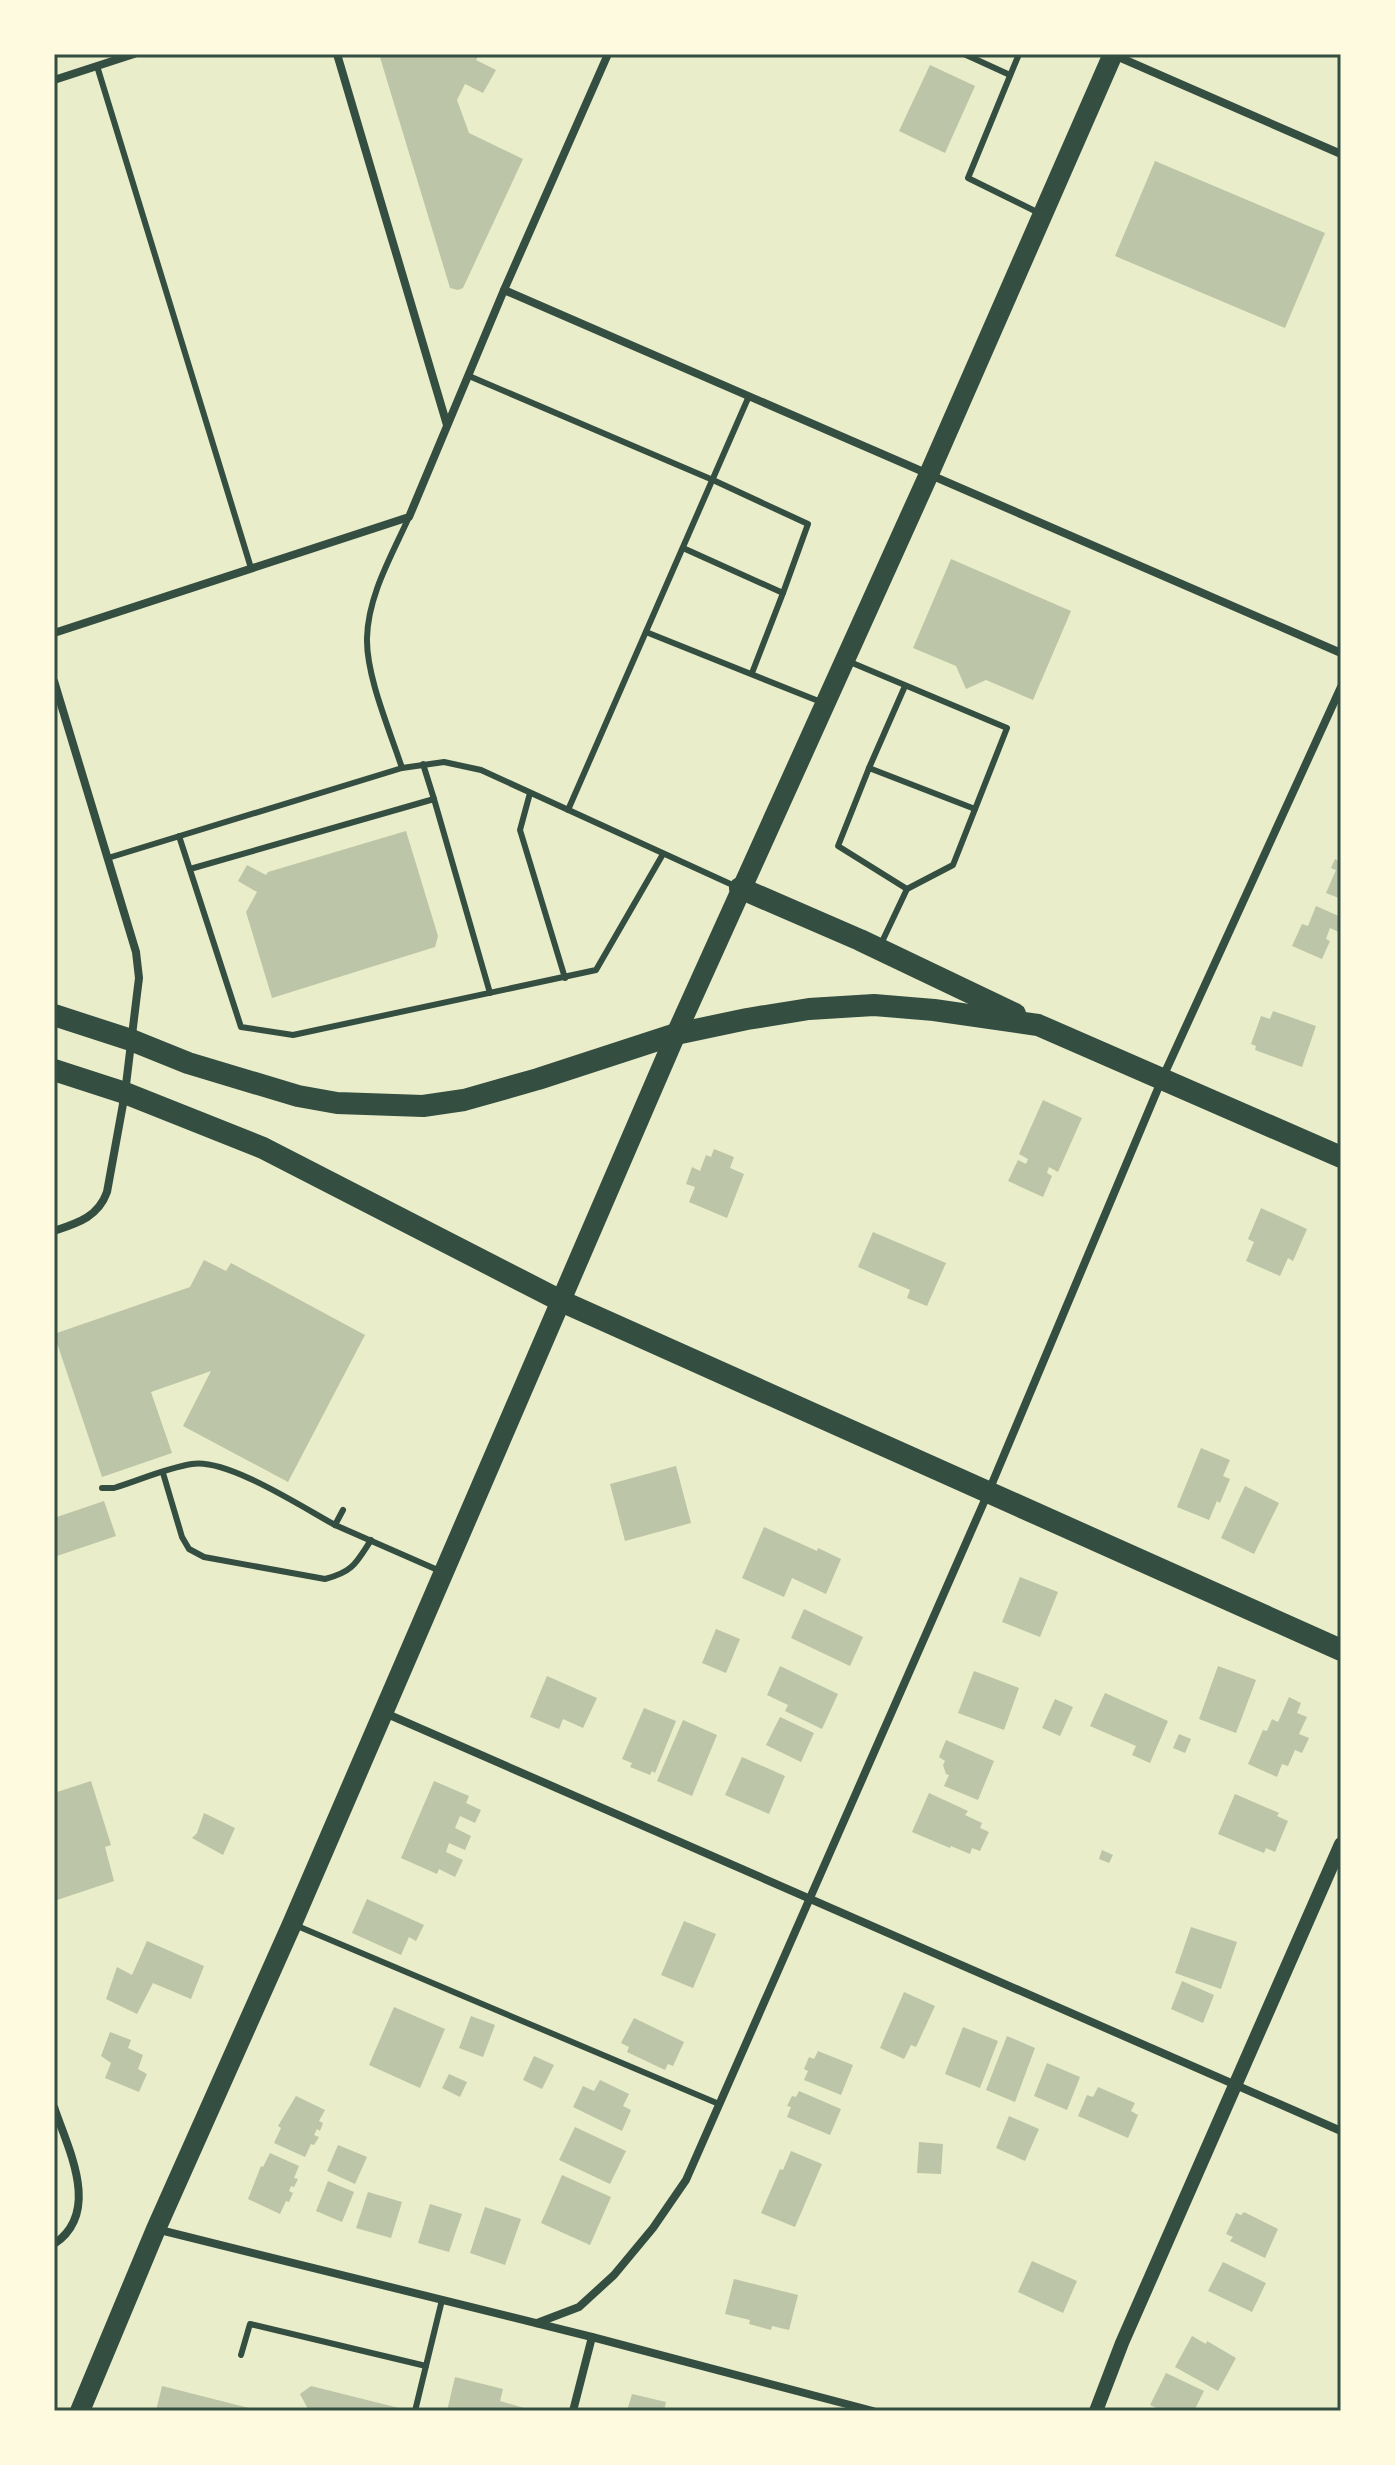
<svg xmlns="http://www.w3.org/2000/svg" width="1395" height="2465" font-family="'Fira Sans Condensed',sans-serif">
<style>
.building{fill:#bcc5a7}
.lines{fill:none;stroke-linecap:round;stroke-linejoin:round}
.service{stroke:#344e41;stroke-width:6}
.minor{stroke:#344e41;stroke-width:8}
.tertiary{stroke:#344e41;stroke-width:14}
.primary{stroke:#344e41;stroke-width:20}
.trunk{stroke:#344e41;stroke-width:22}
.neatline{fill:none;stroke:#344e41;stroke-width:3}
</style>
<rect width="100%" height="100%" fill="#e9edc9"/>
<!-- building -->
<g class="building">
<path d="M 379,54 L 480,54 L 476,60 L 496,70 L 483,93 L 465,84 L 457,100 L 469,133 L 523,159 L 463,288 L 458,290 L 450,288 Z"/>
<path d="M 930,65 L 975,86 L 945,153 L 899,131 Z"/>
<path d="M 1155,161 L 1325,233 L 1285,328 L 1115,256 Z"/>
<path d="M 951,559 L 1071,611 L 1033,700 L 986,680 L 966,689 L 956,666 L 913,648 Z"/>
<path d="M 406,831 L 438,936 L 435,947 L 272,998 L 246,912 L 257,892 L 238,881 L 247,865 L 266,875 L 268,872 Z"/>
<path d="M 1335,859 L 1341,862 L 1341,899 L 1326,893 L 1336,870 L 1331,868 Z"/>
<path d="M 1316,906 L 1341,917 L 1341,933 L 1330,928 L 1326,939 L 1330,941 L 1322,959 L 1292,946 L 1302,924 L 1308,926 Z"/>
<path d="M 1273,1011 L 1316,1026 L 1302,1067 L 1255,1050 L 1256,1046 L 1251,1044 L 1261,1016 L 1270,1019 Z"/>
<path d="M 1043,1100 L 1082,1118 L 1058,1172 L 1049,1167 L 1047,1173 L 1052,1176 L 1043,1197 L 1008,1181 L 1018,1160 L 1026,1164 L 1028,1159 L 1019,1154 Z"/>
<path d="M 714,1149 L 734,1157 L 730,1168 L 744,1174 L 727,1218 L 689,1202 L 695,1187 L 686,1184 L 692,1167 L 700,1171 L 706,1155 L 711,1157 Z"/>
<path d="M 1261,1208 L 1307,1229 L 1293,1261 L 1288,1258 L 1280,1276 L 1246,1261 L 1254,1242 L 1248,1239 Z"/>
<path d="M 873,1232 L 946,1263 L 927,1306 L 907,1298 L 910,1290 L 858,1267 Z"/>
<path d="M 204,1260 L 226,1271 L 231,1263 L 365,1335 L 288,1482 L 183,1426 L 211,1371 L 151,1392 L 172,1453 L 102,1477 L 54,1334 L 190,1287 Z"/>
<path d="M 1201,1448 L 1230,1460 L 1223,1476 L 1230,1479 L 1220,1503 L 1217,1501 L 1209,1520 L 1177,1507 Z"/>
<path d="M 676,1466 L 691,1523 L 625,1541 L 610,1484 Z"/>
<path d="M 1245,1486 L 1279,1503 L 1254,1554 L 1221,1538 Z"/>
<path d="M 104,1501 L 116,1536 L 54,1557 L 54,1518 Z"/>
<path d="M 764,1527 L 817,1551 L 818,1548 L 841,1559 L 826,1594 L 792,1578 L 784,1597 L 742,1578 Z"/>
<path d="M 1020,1577 L 1058,1592 L 1040,1637 L 1002,1622 Z"/>
<path d="M 804,1609 L 863,1637 L 850,1666 L 791,1638 Z"/>
<path d="M 716,1629 L 740,1639 L 726,1673 L 702,1663 Z"/>
<path d="M 780,1666 L 838,1694 L 822,1729 L 785,1711 L 788,1705 L 767,1695 Z"/>
<path d="M 1218,1666 L 1256,1680 L 1236,1733 L 1199,1719 Z"/>
<path d="M 974,1671 L 1019,1688 L 1004,1730 L 958,1713 Z"/>
<path d="M 547,1676 L 597,1698 L 583,1728 L 563,1719 L 559,1729 L 530,1717 Z"/>
<path d="M 1105,1693 L 1168,1721 L 1150,1763 L 1132,1755 L 1136,1746 L 1090,1726 Z"/>
<path d="M 1289,1697 L 1301,1703 L 1297,1713 L 1307,1717 L 1299,1734 L 1309,1738 L 1302,1753 L 1295,1750 L 1288,1766 L 1282,1764 L 1277,1777 L 1248,1764 L 1263,1730 L 1267,1731 L 1272,1719 L 1278,1722 Z"/>
<path d="M 1055,1699 L 1073,1707 L 1060,1736 L 1042,1728 Z"/>
<path d="M 644,1708 L 676,1721 L 655,1773 L 652,1771 L 650,1775 L 630,1767 L 632,1763 L 622,1759 Z"/>
<path d="M 780,1717 L 814,1733 L 801,1762 L 766,1745 Z"/>
<path d="M 683,1720 L 717,1735 L 692,1796 L 657,1781 Z"/>
<path d="M 1179,1734 L 1191,1739 L 1185,1753 L 1173,1748 Z"/>
<path d="M 946,1740 L 994,1761 L 978,1800 L 944,1786 L 949,1775 L 946,1774 L 943,1765 L 945,1761 L 939,1757 Z"/>
<path d="M 742,1757 L 785,1776 L 769,1814 L 725,1795 Z"/>
<path d="M 91,1781 L 111,1845 L 105,1847 L 114,1881 L 54,1901 L 54,1793 Z"/>
<path d="M 434,1781 L 469,1796 L 466,1803 L 481,1810 L 475,1823 L 460,1816 L 455,1828 L 471,1836 L 465,1850 L 449,1843 L 446,1852 L 463,1860 L 455,1877 L 439,1869 L 437,1874 L 401,1858 Z"/>
<path d="M 929,1793 L 968,1811 L 965,1815 L 982,1823 L 980,1828 L 989,1832 L 980,1851 L 972,1848 L 970,1854 L 951,1846 L 950,1848 L 912,1832 Z"/>
<path d="M 1235,1794 L 1279,1813 L 1277,1816 L 1288,1821 L 1275,1852 L 1266,1848 L 1264,1853 L 1218,1834 Z"/>
<path d="M 204,1813 L 235,1828 L 223,1855 L 192,1838 L 197,1833 Z"/>
<path d="M 1102,1850 L 1113,1855 L 1109,1863 L 1099,1859 Z"/>
<path d="M 367,1899 L 424,1925 L 416,1941 L 409,1937 L 401,1955 L 352,1933 Z"/>
<path d="M 684,1921 L 716,1934 L 693,1988 L 661,1975 Z"/>
<path d="M 1191,1927 L 1237,1942 L 1221,1989 L 1175,1973 Z"/>
<path d="M 147,1941 L 204,1966 L 191,1999 L 153,1983 L 137,2014 L 106,1999 L 117,1967 L 132,1975 Z"/>
<path d="M 1182,1981 L 1214,1995 L 1203,2023 L 1171,2009 Z"/>
<path d="M 904,1992 L 935,2006 L 916,2047 L 911,2045 L 904,2059 L 880,2048 Z"/>
<path d="M 394,2007 L 445,2029 L 420,2088 L 369,2065 Z"/>
<path d="M 471,2016 L 495,2025 L 483,2057 L 459,2048 Z"/>
<path d="M 634,2018 L 684,2042 L 673,2066 L 668,2064 L 665,2070 L 627,2052 L 629,2047 L 621,2043 Z"/>
<path d="M 963,2027 L 998,2041 L 980,2088 L 945,2074 Z"/>
<path d="M 110,2032 L 131,2040 L 128,2048 L 143,2055 L 138,2069 L 147,2074 L 139,2092 L 105,2078 L 111,2063 L 101,2056 Z"/>
<path d="M 1007,2036 L 1035,2048 L 1015,2102 L 986,2090 Z"/>
<path d="M 818,2051 L 853,2065 L 841,2095 L 804,2080 L 808,2071 L 804,2069 L 809,2057 L 814,2059 Z"/>
<path d="M 534,2056 L 554,2065 L 542,2089 L 523,2080 Z"/>
<path d="M 1047,2063 L 1080,2077 L 1067,2110 L 1034,2096 Z"/>
<path d="M 449,2074 L 467,2082 L 460,2097 L 442,2088 Z"/>
<path d="M 600,2080 L 629,2094 L 623,2106 L 631,2110 L 622,2131 L 573,2107 L 583,2086 L 594,2091 Z"/>
<path d="M 1098,2087 L 1135,2103 L 1131,2111 L 1138,2115 L 1128,2138 L 1078,2116 L 1087,2095 L 1093,2097 Z"/>
<path d="M 799,2091 L 841,2109 L 830,2135 L 787,2117 L 791,2107 L 787,2106 L 792,2096 L 796,2097 Z"/>
<path d="M 296,2096 L 325,2110 L 319,2121 L 323,2123 L 320,2131 L 317,2129 L 314,2135 L 319,2137 L 314,2145 L 311,2144 L 305,2157 L 274,2143 L 281,2128 L 278,2126 Z"/>
<path d="M 1009,2116 L 1039,2129 L 1025,2161 L 996,2148 Z"/>
<path d="M 575,2127 L 626,2151 L 610,2184 L 559,2160 Z"/>
<path d="M 919,2142 L 943,2144 L 941,2174 L 917,2173 Z"/>
<path d="M 338,2145 L 367,2157 L 355,2184 L 327,2171 Z"/>
<path d="M 791,2151 L 822,2164 L 795,2227 L 761,2213 L 780,2169 L 783,2170 Z"/>
<path d="M 270,2153 L 299,2166 L 294,2178 L 298,2179 L 294,2187 L 291,2186 L 289,2191 L 293,2193 L 289,2202 L 286,2201 L 280,2214 L 248,2199 L 261,2166 L 263,2167 Z"/>
<path d="M 562,2175 L 611,2197 L 590,2245 L 541,2223 Z"/>
<path d="M 328,2181 L 354,2192 L 342,2222 L 316,2211 Z"/>
<path d="M 368,2192 L 402,2202 L 391,2238 L 356,2228 Z"/>
<path d="M 430,2204 L 462,2214 L 449,2252 L 418,2243 Z"/>
<path d="M 485,2207 L 521,2219 L 505,2265 L 470,2253 Z"/>
<path d="M 1244,2212 L 1278,2229 L 1265,2258 L 1230,2241 L 1233,2237 L 1226,2234 L 1236,2213 L 1241,2215 Z"/>
<path d="M 1032,2261 L 1077,2281 L 1063,2313 L 1018,2292 Z"/>
<path d="M 1223,2262 L 1266,2283 L 1252,2312 L 1208,2291 Z"/>
<path d="M 734,2279 L 798,2295 L 789,2330 L 772,2326 L 771,2330 L 749,2324 L 750,2320 L 725,2314 Z"/>
<path d="M 1192,2336 L 1206,2344 L 1207,2341 L 1236,2358 L 1218,2391 L 1175,2367 Z"/>
<path d="M 1166,2373 L 1204,2391 L 1194,2411 L 1163,2411 L 1150,2405 Z"/>
<path d="M 455,2377 L 503,2389 L 500,2401 L 534,2411 L 447,2411 Z"/>
<path d="M 162,2386 L 257,2410 L 256,2411 L 156,2411 Z"/>
<path d="M 311,2386 L 407,2410 L 407,2411 L 309,2411 L 300,2394 Z"/>
<path d="M 632,2394 L 666,2402 L 664,2411 L 627,2411 Z"/>
</g>
<g class="lines">
<!-- service -->
<g class="service">
<path d="M 964,54 L 1010,75"/>
<path d="M 1019,54 L 968,178 L 1039,213"/>
<path d="M 97,66 L 251,568"/>
<path d="M 469,376 L 713,480 L 808,524 L 783,593"/>
<path d="M 683,548 L 783,593 L 752,673"/>
<path d="M 646,632 L 821,702"/>
<path d="M 850,662 L 1007,728 L 953,865 L 907,889 L 880,946"/>
<path d="M 423,764 L 434,799"/>
<path d="M 402,768 C 390,731 366,676 367,638 C 368,595 392,555 409,517"/>
<path d="M 869,768 L 905,686"/>
<path d="M 530,793 L 520,830 L 565,978"/>
<path d="M 568,810 L 749,396"/>
<path d="M 179,836 L 241,1027 L 293,1035 L 596,970 L 663,854"/>
<path d="M 108,858 L 402,768 L 444,762 L 481,770 L 737,887"/>
<path d="M 190,869 L 434,799 L 490,993"/>
<path d="M 907,889 L 838,846 L 869,768 L 975,809"/>
<path d="M 163,1473 L 182,1537 L 189,1549 L 204,1557 L 325,1579 C 353,1572 356,1563 371,1540"/>
<path d="M 102,1488 L 114,1488 C 140,1480 166,1468 192,1464 C 227,1458 302,1507 335,1525"/>
<path d="M 343,1510 L 335,1525 L 440,1571"/>
<path d="M 295,1925 L 719,2104"/>
<path d="M 241,2355 L 250,2324 L 426,2366"/>
<path d="M 415,2411 L 442,2300"/>
</g>
<!-- minor -->
<g class="minor">
<path d="M 337,54 L 447,425"/>
<path d="M 1114,55 L 1341,154"/>
<path d="M 54,80 L 134,54"/>
<path d="M 504,290 L 1341,653"/>
<path d="M 54,633 L 409,517 L 504,290 L 608,54"/>
<path d="M 54,681 L 136,952 L 139,978 L 137,994 L 125,1093 L 107,1192 C 98,1217 78,1223 54,1231"/>
<path d="M 385,1713 L 1341,2131"/>
<path d="M 54,2107 C 68,2149 102,2212 54,2244"/>
<path d="M 156,2229 L 592,2337 L 873,2411"/>
<path d="M 537,2323 L 579,2307 L 614,2275 L 653,2228 L 686,2180 L 988,1493 L 1162,1079 L 1341,687"/>
<path d="M 573,2411 L 592,2337"/>
</g>
<!-- tertiary -->
<path class="tertiary" d="M 1096,2411 L 1122,2343 L 1341,1844"/>
<!-- primary -->
<path class="primary" d="M 80,2411 L 156,2229 L 292,1924 L 676,1034 L 929,474 L 1113,54"/>
<!-- trunk -->
<g class="trunk">
<path d="M 740,888 L 860,940 L 1015,1014"/>
<path d="M 54,1015 L 131,1040 L 188,1063 L 298,1096 L 337,1103 L 423,1106 L 464,1100 L 538,1079 L 676,1034 L 747,1019 L 809,1009 L 874,1005 L 934,1010 L 1038,1025 L 1341,1157"/>
<path d="M 54,1070 L 125,1093 L 263,1148 L 561,1301 L 1341,1650"/>
</g>
</g>
<!-- border -->
<rect width="1395" height="2465" fill="none" stroke="#fefae0" stroke-width="112"/>
<rect x="56" y="56" width="1283" height="2353" class="neatline"/>
</svg>
